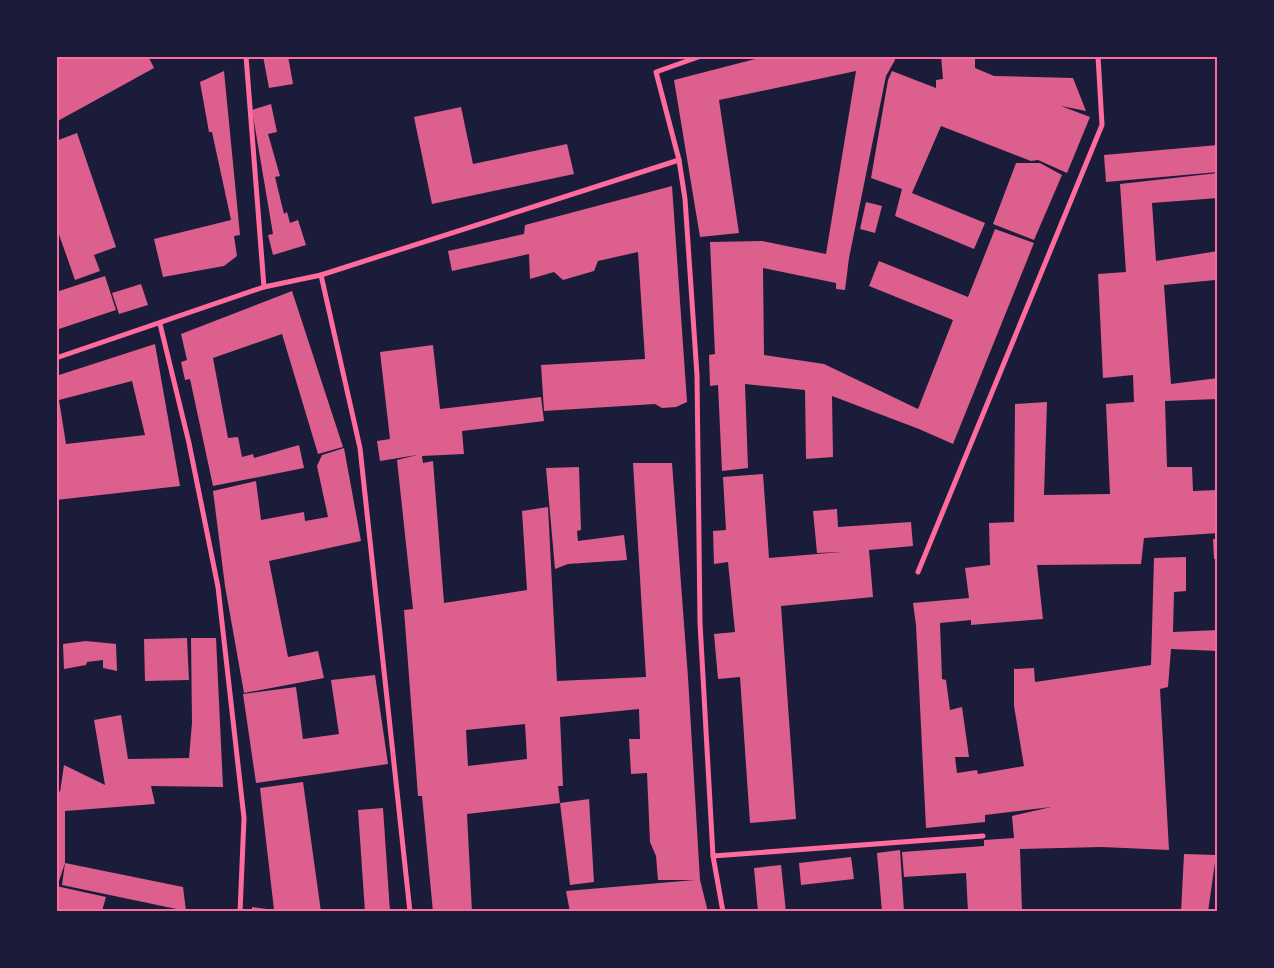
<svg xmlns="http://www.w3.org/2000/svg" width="1274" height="968" font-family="Signika,sans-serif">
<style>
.building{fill:#dd5f8e;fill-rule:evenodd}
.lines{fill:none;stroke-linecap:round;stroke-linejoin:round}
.minor{stroke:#ff6b9d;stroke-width:5}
.neatline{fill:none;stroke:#ff6b9d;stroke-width:2}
</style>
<rect width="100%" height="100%" fill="#1b1b3a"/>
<!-- building -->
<g class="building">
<path d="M 56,56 L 148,56 L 154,68 L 56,122 Z"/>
<path d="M 263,56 L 288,56 L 293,84 L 269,88 Z"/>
<path d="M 767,56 L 894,56 L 895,60 L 886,76 L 849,258 L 845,290 L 836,289 L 836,283 L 763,268 L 764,355 L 824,364 L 918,409 L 953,320 L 869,286 L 879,261 L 968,297 L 995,229 L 1034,243 L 953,444 L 919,429 L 832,396 L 833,457 L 806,459 L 805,390 L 745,384 L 748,468 L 722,471 L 718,385 L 710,386 L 709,355 L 715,354 L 710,242 L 762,241 L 826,254 L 856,71 L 719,100 L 739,233 L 700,237 L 674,80 Z"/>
<path d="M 941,56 L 975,56 L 975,68 L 994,76 L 1073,78 L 1086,111 L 1061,106 L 1090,117 L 1067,173 L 1038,160 L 1031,161 L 941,126 L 912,193 L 985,223 L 974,249 L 895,216 L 902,189 L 871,178 L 888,80 L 892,71 L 936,88 L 936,80 L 943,79 Z"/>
<path d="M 224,71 L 240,235 L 234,236 L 237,256 L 224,266 L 163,277 L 154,239 L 231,220 L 212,132 L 209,132 L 200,82 Z"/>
<path d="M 271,104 L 277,132 L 268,134 L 280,176 L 275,177 L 284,214 L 287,212 L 290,223 L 298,220 L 306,245 L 273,255 L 268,235 L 273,234 L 252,110 Z"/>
<path d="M 461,107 L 473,164 L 567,144 L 574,174 L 432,204 L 414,117 Z"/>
<path d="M 77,133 L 116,247 L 94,255 L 100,271 L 75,280 L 56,226 L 56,141 Z"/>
<path d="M 1218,145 L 1218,172 L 1106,182 L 1104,155 Z"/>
<path d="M 1016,163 L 1040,163 L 1062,175 L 1034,240 L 993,224 Z"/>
<path d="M 1218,173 L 1218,198 L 1152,203 L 1156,261 L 1218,251 L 1218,288 L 1215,280 L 1164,285 L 1171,384 L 1218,378 L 1218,399 L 1165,401 L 1167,467 L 1192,467 L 1193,491 L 1218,490 L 1218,533 L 1144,538 L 1141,564 L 1037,565 L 1043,619 L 971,625 L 971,620 L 940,623 L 942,679 L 946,680 L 950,710 L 962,707 L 969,757 L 955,757 L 957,773 L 977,770 L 978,774 L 1024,766 L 1014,706 L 1014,669 L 1034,668 L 1035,682 L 1151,665 L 1154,558 L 1186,557 L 1186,591 L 1174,592 L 1173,632 L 1218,630 L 1218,651 L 1171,649 L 1168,687 L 1160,689 L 1169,850 L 1102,847 L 1020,849 L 1022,912 L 968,912 L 966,873 L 904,877 L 902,852 L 984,846 L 984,840 L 1014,838 L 1012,816 L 1051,807 L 985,815 L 985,822 L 926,828 L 916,625 L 913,603 L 969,598 L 965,568 L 990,565 L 989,523 L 1014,522 L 1015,404 L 1047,402 L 1044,495 L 1110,494 L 1106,404 L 1134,402 L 1133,375 L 1103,378 L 1098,274 L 1126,272 L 1120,184 Z"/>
<path d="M 672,186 L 687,402 L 676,407 L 662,408 L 655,404 L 544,411 L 541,365 L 645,359 L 638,252 L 598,261 L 594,271 L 563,280 L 554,272 L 530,279 L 529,254 L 452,271 L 448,251 L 524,234 L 525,225 Z"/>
<path d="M 866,202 L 882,206 L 875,233 L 860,229 Z"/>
<path d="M 105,276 L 116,310 L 56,330 L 56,292 Z"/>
<path d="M 141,284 L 148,305 L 119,314 L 112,293 Z"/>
<path d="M 292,291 L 343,447 L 318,454 L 282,334 L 213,358 L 228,438 L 238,437 L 242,457 L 253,454 L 254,458 L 299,445 L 304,468 L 213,486 L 190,379 L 185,380 L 181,362 L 187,360 L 181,334 Z"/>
<path d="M 155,344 L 180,486 L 56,500 L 56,376 ZM 132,381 L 145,435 L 66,444 L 59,400 Z"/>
<path d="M 433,345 L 440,409 L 541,397 L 544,421 L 462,431 L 464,454 L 422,456 L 423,463 L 433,461 L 444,603 L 527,590 L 522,511 L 548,507 L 557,681 L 646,677 L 633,463 L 672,463 L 688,677 L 700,880 L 708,912 L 570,912 L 566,891 L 695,880 L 658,880 L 656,856 L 650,842 L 647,773 L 631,774 L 629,739 L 640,739 L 639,709 L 560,717 L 563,786 L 558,786 L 560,803 L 467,814 L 472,912 L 433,912 L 422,796 L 418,796 L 404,610 L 413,609 L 397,460 L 417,455 L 380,461 L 377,441 L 390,439 L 380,352 ZM 525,724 L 527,759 L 468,766 L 466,730 Z"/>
<path d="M 344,448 L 361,541 L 269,561 L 288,657 L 318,651 L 324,678 L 244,693 L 225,586 L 213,491 L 256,481 L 261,520 L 304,512 L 305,521 L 328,517 L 317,466 L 322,455 Z"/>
<path d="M 579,467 L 581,530 L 577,531 L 578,541 L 624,535 L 627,560 L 568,564 L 555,569 L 546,468 Z"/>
<path d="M 763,474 L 769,558 L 841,552 L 817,553 L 813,511 L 837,509 L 838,527 L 911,522 L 913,546 L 869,550 L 873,597 L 781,606 L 796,819 L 750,823 L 740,677 L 718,679 L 714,634 L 735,632 L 728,562 L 714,564 L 713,531 L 726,530 L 723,477 Z"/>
<path d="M 1213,539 L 1218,539 L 1218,559 L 1214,559 Z"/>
<path d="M 187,638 L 189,680 L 145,681 L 144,639 Z"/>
<path d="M 191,638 L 216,638 L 223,787 L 151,786 L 155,804 L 65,811 L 65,863 L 58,884 L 56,884 L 56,787 L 60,792 L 64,765 L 105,785 L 94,720 L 121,715 L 128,759 L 189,758 L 192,723 Z"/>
<path d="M 86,641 L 116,644 L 117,671 L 103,668 L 103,660 L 87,662 L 86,665 L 64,669 L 63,644 Z"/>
<path d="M 375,675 L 388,764 L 256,783 L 243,694 L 296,687 L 303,739 L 339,734 L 331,680 Z"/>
<path d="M 303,782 L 321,912 L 252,912 L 252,907 L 274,910 L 260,788 Z"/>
<path d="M 589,799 L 594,882 L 570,885 L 560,803 Z"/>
<path d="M 383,808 L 390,912 L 365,912 L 358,810 Z"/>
<path d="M 900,850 L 904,912 L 882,912 L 877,853 Z"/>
<path d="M 1184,854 L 1216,855 L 1208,912 L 1181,912 Z"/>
<path d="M 851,857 L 854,879 L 801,885 L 799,863 Z"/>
<path d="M 65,863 L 183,887 L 186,911 L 62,885 Z"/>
<path d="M 781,865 L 786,912 L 758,912 L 754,868 Z"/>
<path d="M 56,886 L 106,897 L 102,911 L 56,912 Z"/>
</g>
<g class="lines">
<!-- minor -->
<g class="minor">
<path d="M 246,56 L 264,287"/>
<path d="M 701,56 L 656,72 L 679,160 L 685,199 L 697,375 L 700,623 L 713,856 L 723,912"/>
<path d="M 321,275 L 360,448 L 410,912"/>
<path d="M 160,324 L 189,443 L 218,587 L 244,818 L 240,912"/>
<path d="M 56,358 L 264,287 L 321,275 L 679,160"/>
<path d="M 918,572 L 1102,125 L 1098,56"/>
<path d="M 713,856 L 983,836"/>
</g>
</g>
<!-- border -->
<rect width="1274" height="968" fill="none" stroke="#1b1b3a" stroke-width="115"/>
<rect x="58" y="58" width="1158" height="852" class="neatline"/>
</svg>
